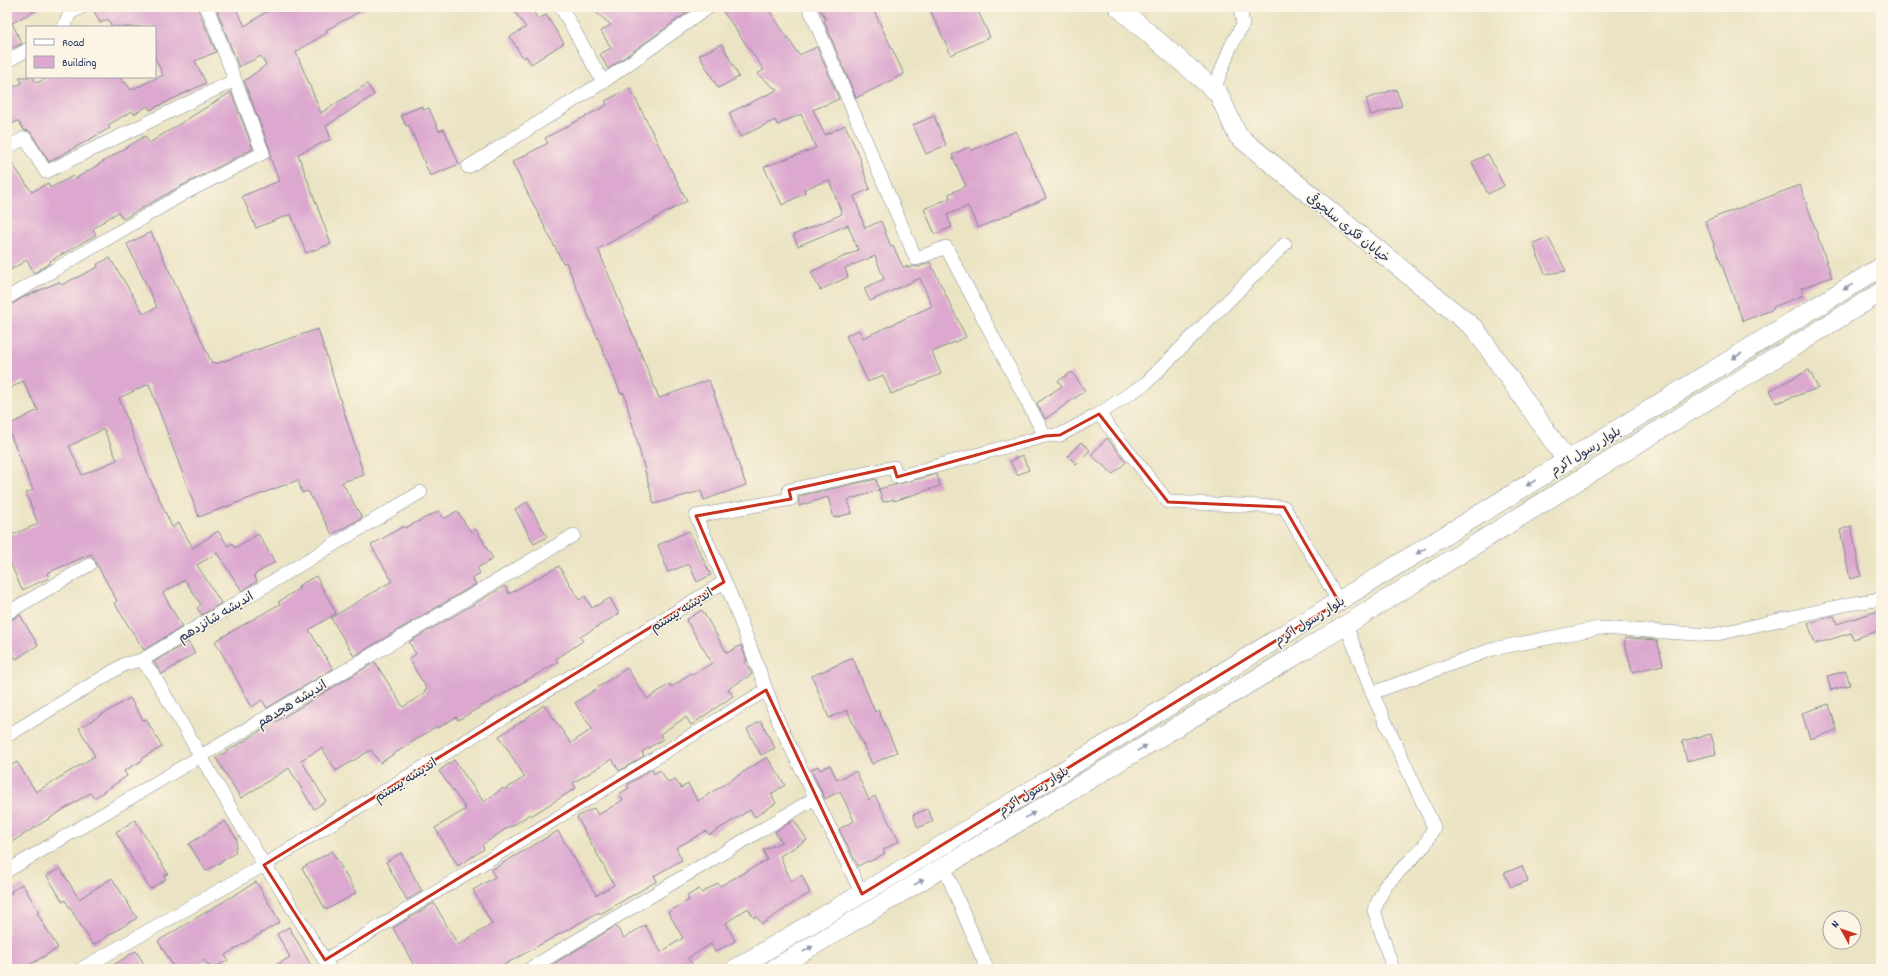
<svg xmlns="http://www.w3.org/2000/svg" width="1888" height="976" font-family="Dekko,'Playpen Sans Arabic',sans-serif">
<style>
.building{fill:#dca8cf;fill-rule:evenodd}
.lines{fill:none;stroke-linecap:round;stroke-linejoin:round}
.street-casing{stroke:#838a91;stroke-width:14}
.secondary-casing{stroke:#838a91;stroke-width:20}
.street{stroke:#fff;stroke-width:13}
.secondary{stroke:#fff;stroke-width:19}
.oneway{fill:#8d97ae}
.marked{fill:none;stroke:#c8321e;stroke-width:3;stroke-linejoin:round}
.labels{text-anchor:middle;stroke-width:3;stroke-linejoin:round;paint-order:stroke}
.street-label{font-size:13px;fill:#1b2f5e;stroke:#fcf5e5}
</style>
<rect width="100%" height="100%" fill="#fcf5e5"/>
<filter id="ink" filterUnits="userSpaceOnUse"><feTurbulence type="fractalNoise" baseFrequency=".025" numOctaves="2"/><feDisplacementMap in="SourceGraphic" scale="8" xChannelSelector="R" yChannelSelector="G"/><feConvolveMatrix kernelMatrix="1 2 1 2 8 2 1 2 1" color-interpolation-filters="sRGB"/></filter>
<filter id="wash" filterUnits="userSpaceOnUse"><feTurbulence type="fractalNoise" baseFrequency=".012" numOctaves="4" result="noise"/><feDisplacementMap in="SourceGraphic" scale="16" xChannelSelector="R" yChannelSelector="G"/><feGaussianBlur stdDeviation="0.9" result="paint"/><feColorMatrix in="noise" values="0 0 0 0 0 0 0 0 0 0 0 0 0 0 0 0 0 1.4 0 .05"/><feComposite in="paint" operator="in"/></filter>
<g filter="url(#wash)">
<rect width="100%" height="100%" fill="#ebe4c4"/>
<g id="blocks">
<!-- building -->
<g class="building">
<path d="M 7,7 L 42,7 L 12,23 L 22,44 L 7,50 Z"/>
<path d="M 92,7 L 197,7 L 216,52 L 195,61 L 206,83 L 150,110 L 148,106 L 134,114 L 132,111 L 108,125 L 110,128 L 49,162 L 32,134 L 29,131 L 24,130 L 18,121 L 7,126 L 7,90 L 22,83 L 19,77 L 33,77 L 36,83 L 50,77 L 120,77 L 123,83 L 125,82 L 131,90 L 163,75 L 155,58 L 155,27 L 112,27 L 108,19 L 100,23 Z"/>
<path d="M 218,7 L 235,7 L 245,26 L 274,7 L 368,7 L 326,30 L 328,32 L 296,52 L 321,113 L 367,84 L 374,95 L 326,126 L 331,139 L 298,154 L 331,244 L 306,253 L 291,214 L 256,228 L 242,196 L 279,181 L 270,157 L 270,150 L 244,81 L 266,65 L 261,56 L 239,67 L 216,8 Z"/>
<path d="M 511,7 L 530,7 L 538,19 L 546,15 L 564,43 L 531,64 L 526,56 L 523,58 L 510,37 L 526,27 Z"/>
<path d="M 590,7 L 627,7 L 630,12 L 638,7 L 695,7 L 608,69 L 600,54 L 611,48 L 601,31 L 611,25 Z"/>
<path d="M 720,7 L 767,7 L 799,55 L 817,47 L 839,99 L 813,110 L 825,135 L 845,125 L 861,160 L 860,161 L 870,189 L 854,196 L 865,228 L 881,221 L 891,247 L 893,246 L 903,267 L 907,266 L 908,268 L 913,266 L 919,267 L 930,262 L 966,337 L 932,352 L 941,374 L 891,394 L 883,375 L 868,382 L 846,336 L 859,330 L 863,338 L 932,306 L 920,278 L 870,301 L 864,288 L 884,279 L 875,256 L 845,268 L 848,277 L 820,290 L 811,272 L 858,250 L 848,225 L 798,246 L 793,235 L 842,214 L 829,180 L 804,189 L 805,193 L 782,205 L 764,167 L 816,148 L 801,114 L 777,125 L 775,120 L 740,137 L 729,113 L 777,90 L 757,74 L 764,70 Z"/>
<path d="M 819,7 L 872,7 L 904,74 L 856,98 L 824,21 L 826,19 Z"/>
<path d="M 929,7 L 976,7 L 990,37 L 951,55 Z"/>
<path d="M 722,44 L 739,77 L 718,88 L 699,55 Z"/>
<path d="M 630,88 L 687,201 L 598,249 L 659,398 L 709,380 L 746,485 L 704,500 L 701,491 L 654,504 L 624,393 L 621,394 L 566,262 L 563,263 L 512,162 L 548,143 L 545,138 L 607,105 L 605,101 Z"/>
<path d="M 1396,89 L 1402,106 L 1371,115 L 1366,99 Z"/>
<path d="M 231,92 L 253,149 L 179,187 L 123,219 L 118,212 L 95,227 L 93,229 L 96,235 L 50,261 L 50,263 L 34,273 L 27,260 L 7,272 L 7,156 L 32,192 L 48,183 L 50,188 L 73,176 L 75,179 L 145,136 L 149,143 Z"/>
<path d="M 422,106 L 424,110 L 429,108 L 439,131 L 444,129 L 459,164 L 430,176 L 409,125 L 406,126 L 401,115 Z"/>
<path d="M 934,116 L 946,145 L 926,154 L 913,125 Z"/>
<path d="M 1016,131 L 1046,198 L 978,228 L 968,206 L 947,215 L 952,227 L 935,234 L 924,209 L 950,198 L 949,194 L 966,186 L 952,155 L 969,147 L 971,151 Z"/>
<path d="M 1488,154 L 1504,186 L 1488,194 L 1472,162 Z"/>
<path d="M 1800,185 L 1832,277 L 1801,288 L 1804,295 L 1773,307 L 1774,309 L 1743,321 L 1705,221 Z"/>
<path d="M 151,232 L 212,363 L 214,362 L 215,364 L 318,329 L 364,475 L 342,482 L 362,518 L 332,534 L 308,491 L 302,493 L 298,480 L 199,517 L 149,384 L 119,398 L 149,477 L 172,527 L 179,523 L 193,548 L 218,531 L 228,546 L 232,543 L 235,548 L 258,534 L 275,562 L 254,575 L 257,581 L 242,591 L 217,553 L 197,565 L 221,603 L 202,615 L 197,608 L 201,605 L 185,580 L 163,593 L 182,627 L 144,650 L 114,603 L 117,601 L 91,554 L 47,573 L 49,578 L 22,590 L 7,555 L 7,537 L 38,524 L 26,493 L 33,490 L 7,426 L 38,410 L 23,381 L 7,390 L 7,307 L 24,297 L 59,282 L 61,285 L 98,267 L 97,264 L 110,258 L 144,314 L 157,307 L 127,244 ZM 104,429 L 117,460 L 82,475 L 69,446 Z"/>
<path d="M 1548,237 L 1566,271 L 1545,274 L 1533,243 Z"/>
<path d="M 1809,370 L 1818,388 L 1776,403 L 1770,390 Z"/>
<path d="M 1072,372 L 1085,391 L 1045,419 L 1037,403 L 1062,386 L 1058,381 Z"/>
<path d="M 1107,438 L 1126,462 L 1113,474 L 1091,455 Z"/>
<path d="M 1081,442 L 1090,450 L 1076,464 L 1068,456 Z"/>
<path d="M 1022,455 L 1029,470 L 1017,475 L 1010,461 Z"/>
<path d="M 937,474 L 940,486 L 894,501 L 894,499 L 883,502 L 879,489 Z"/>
<path d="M 876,479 L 879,490 L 848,500 L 852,513 L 834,518 L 828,497 L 799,506 L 799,496 Z"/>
<path d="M 527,502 L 547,537 L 534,544 L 515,509 Z"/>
<path d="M 439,511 L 444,519 L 457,511 L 471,532 L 476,529 L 493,559 L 477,568 L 480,573 L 472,578 L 476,584 L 354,656 L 331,618 L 392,581 L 371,545 L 404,526 L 405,528 Z"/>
<path d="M 1851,526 L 1861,576 L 1850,579 L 1840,530 Z"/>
<path d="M 689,531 L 711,575 L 697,582 L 689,564 L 668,572 L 658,545 Z"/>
<path d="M 559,566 L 579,600 L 585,596 L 592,608 L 610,598 L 619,614 L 580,637 L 583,641 L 556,659 L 558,662 L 458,720 L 456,717 L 438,728 L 437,726 L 380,763 L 371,750 L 336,771 L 322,748 L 301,760 L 326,801 L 314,809 L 289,768 L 241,798 L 216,758 L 375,662 L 403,707 L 425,693 L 424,691 L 427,689 L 409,659 L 416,654 L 409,642 L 505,586 L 509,594 Z"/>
<path d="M 316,576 L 336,613 L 309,630 L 333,669 L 267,708 L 262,700 L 252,707 L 215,641 L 280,604 L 278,602 L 300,588 L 298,586 Z"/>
<path d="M 702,610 L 727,653 L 741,645 L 747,661 L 745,662 L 752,674 L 728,689 L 733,696 L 691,725 L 686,717 L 660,734 L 663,739 L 642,752 L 644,756 L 619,771 L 612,759 L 573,783 L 576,788 L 531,816 L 530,814 L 511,827 L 510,826 L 482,845 L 484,849 L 458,866 L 435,828 L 466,809 L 439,771 L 454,760 L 484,802 L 503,788 L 504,790 L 525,777 L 499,736 L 524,720 L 544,705 L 571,743 L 592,729 L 575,703 L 627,668 L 647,699 L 670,684 L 672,687 L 691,673 L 693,675 L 712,663 L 686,620 Z"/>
<path d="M 1881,610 L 1881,630 L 1853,639 L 1851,633 L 1815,644 L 1808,623 L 1834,616 L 1837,624 Z"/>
<path d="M 20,615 L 38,645 L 16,659 L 7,645 L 7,622 Z"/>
<path d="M 1630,638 L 1657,640 L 1663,665 L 1632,672 L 1624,639 Z"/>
<path d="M 188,642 L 195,653 L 162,674 L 154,662 Z"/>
<path d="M 853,658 L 875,712 L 878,710 L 897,752 L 872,764 L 847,710 L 829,718 L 812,676 Z"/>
<path d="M 1846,671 L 1850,685 L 1831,690 L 1827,676 Z"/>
<path d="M 130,698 L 143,720 L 146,719 L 162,747 L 142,758 L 143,760 L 124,771 L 127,776 L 94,798 L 90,793 L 7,845 L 7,768 L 17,762 L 36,792 L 95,756 L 79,728 Z"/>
<path d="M 1829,704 L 1837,730 L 1810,739 L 1802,713 Z"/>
<path d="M 761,721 L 775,748 L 761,755 L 747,729 Z"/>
<path d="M 1711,734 L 1716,754 L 1687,761 L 1682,741 Z"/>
<path d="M 767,757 L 785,785 L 771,794 L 776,803 L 755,817 L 750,810 L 709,835 L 706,831 L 676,848 L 682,860 L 654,876 L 657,881 L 600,914 L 599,912 L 504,965 L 507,969 L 416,969 L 393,928 L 434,903 L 458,945 L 492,924 L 473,890 L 495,877 L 491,870 L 558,831 L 596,895 L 614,885 L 577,817 L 594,808 L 598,815 L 623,800 L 619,794 L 629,788 L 627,785 L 652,769 L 654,774 L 660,770 L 668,783 L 675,779 L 681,788 L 688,784 L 698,801 Z"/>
<path d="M 830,765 L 837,780 L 856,771 L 869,800 L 875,796 L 899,841 L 883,850 L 885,853 L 869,862 L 868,861 L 858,866 L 839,829 L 854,821 L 840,791 L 825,799 L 811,770 L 818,766 L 820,770 Z"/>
<path d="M 927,809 L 933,821 L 918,828 L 913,815 Z"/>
<path d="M 135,820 L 168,874 L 164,876 L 166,879 L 150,889 L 116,832 Z"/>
<path d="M 794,820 L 807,840 L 780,856 L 791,881 L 802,875 L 810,893 L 798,900 L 762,924 L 756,916 L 754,918 L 748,908 L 726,923 L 735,941 L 715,952 L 711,944 L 688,958 L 692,964 L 684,969 L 545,969 L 616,926 L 624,938 L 645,925 L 661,952 L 683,938 L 668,912 L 689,900 L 687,896 L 699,889 L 702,893 L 718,883 L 720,886 L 767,860 L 763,850 L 782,842 L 775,832 Z"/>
<path d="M 225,821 L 237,839 L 235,853 L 206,871 L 189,844 Z"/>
<path d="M 332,851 L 356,893 L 326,910 L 302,868 Z"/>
<path d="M 401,853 L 422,891 L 407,900 L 386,862 Z"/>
<path d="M 1522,866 L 1528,881 L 1511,887 L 1504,873 Z"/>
<path d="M 60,868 L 79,899 L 112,878 L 137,918 L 93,945 L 65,900 L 63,902 L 47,876 Z"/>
<path d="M 256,882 L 280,922 L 225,955 L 228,960 L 212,969 L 204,960 L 189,969 L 175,969 L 158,941 Z"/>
<path d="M 22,884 L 39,912 L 37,913 L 58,948 L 23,969 L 7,969 L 7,896 L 12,893 L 11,891 Z"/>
<path d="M 289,927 L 313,969 L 270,969 L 290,957 L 277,934 Z"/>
<path d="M 136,951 L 147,969 L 107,969 Z"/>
</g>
</g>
</g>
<g filter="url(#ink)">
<use href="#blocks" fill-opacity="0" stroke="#838a91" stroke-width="1"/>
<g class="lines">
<!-- street casing -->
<g class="street-casing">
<g id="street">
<path d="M 561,7 L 603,82"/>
<path d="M 809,7 L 916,259 L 946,247 L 1045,436 L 1060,435 L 1099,414 L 1146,383 L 1285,244"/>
<path d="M 64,27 L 70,13 L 82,7"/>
<path d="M 7,61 L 27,50"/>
<path d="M 1214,90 L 1230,48 L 1243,24 L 1240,7"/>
<path d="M 7,148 L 25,138 L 46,172 L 235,80"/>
<path d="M 468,167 L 603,82 L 709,7"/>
<path d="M 7,298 L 183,194 L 263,153 L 207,7"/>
<path d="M 1099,414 L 1168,502 L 1284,507 L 1339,602"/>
<path d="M 7,613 L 89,565"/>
<path d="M 1346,625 L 1372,693 L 1434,827 L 1425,845 L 1385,886 L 1374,910 L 1393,969"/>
<path d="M 142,660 L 154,676 L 264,865 L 277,883 L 330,969"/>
<path d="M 1372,693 L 1493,649 L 1599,628 L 1713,635 L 1849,604 L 1881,599"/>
<path d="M 7,736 L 125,664 L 142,660 L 421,492"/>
<path d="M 944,867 L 987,969"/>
<path d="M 7,871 L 574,535"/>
<path d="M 862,894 L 779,723 L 731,596 L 696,516 L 791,499 L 789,490 L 894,467 L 897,477 L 1045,436"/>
<path d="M 325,960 L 766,690"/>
<path d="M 81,969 L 264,865 L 724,582"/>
<path d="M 529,969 L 815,798"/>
</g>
</g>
<!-- secondary casing -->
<g class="secondary-casing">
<g id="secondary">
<path d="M 1118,7 L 1218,93 L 1238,136 L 1475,329 L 1567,461"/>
<path d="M 735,969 L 928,854 L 1881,267"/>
<path d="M 774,969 L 1346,625 L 1881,292"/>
</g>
</g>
<!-- street -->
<use href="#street" class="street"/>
<!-- secondary -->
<use href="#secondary" class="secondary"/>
</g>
<!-- one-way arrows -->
<defs><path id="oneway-solid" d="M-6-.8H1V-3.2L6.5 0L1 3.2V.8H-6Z"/></defs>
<g class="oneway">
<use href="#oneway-solid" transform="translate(1848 287) rotate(148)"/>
<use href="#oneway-solid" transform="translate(1737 356) rotate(148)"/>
<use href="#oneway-solid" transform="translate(1531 483) rotate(148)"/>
<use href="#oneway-solid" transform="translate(1421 551) rotate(148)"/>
<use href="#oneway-solid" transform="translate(1142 748) rotate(-31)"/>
<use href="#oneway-solid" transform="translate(1030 815) rotate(-31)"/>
<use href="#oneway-solid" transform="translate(919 882) rotate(-32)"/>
<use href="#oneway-solid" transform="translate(808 949) rotate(-30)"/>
</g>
</g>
<!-- marked area -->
<path class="marked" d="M 1099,414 L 1168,502 L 1284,507 L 1339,602 L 862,894 L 766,690 L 325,960 L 264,865 L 724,582 L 696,516 L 791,499 L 789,490 L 894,467 L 897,477 L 1045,436 L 1060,435 Z"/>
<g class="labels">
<!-- street labels -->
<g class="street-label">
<text transform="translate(1349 227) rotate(39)" y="5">خیابان فکری سلجوقی</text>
<text transform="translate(1585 450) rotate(-32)" y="5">بلوار رسول اکرم</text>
<text transform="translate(681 609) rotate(-32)" y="5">اندیشه بیستم</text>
<text transform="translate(215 616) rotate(-31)" y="5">اندیشه شانزدهم</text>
<text transform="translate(1309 620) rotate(-32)" y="5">بلوار رسول اکرم</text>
<text transform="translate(291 703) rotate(-31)" y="5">اندیشه هجدهم</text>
<text transform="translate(405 779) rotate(-32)" y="5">اندیشه بیستم</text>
<text transform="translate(1033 790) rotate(-32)" y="5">بلوار رسول اکرم</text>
</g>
</g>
<!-- margin -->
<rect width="1888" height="976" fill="none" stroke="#fcf5e5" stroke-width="24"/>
<!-- legend -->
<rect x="26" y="26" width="130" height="52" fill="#fcf5e5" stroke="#a2a6af"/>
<rect x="34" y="39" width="20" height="6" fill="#ffffff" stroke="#a2a6af"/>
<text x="62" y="46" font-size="12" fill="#1b2f5e">Road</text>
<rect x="34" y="56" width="20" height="12" fill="#dca8cf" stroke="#a2a6af"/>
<text x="62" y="66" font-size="12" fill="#1b2f5e">Building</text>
<!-- north arrow -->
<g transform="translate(1842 930) rotate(310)"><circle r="19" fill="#fcf5e5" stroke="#a2a6af"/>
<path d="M0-3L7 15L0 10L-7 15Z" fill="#c8321e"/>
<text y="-6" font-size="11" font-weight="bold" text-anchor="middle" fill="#1b2f5e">N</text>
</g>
</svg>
